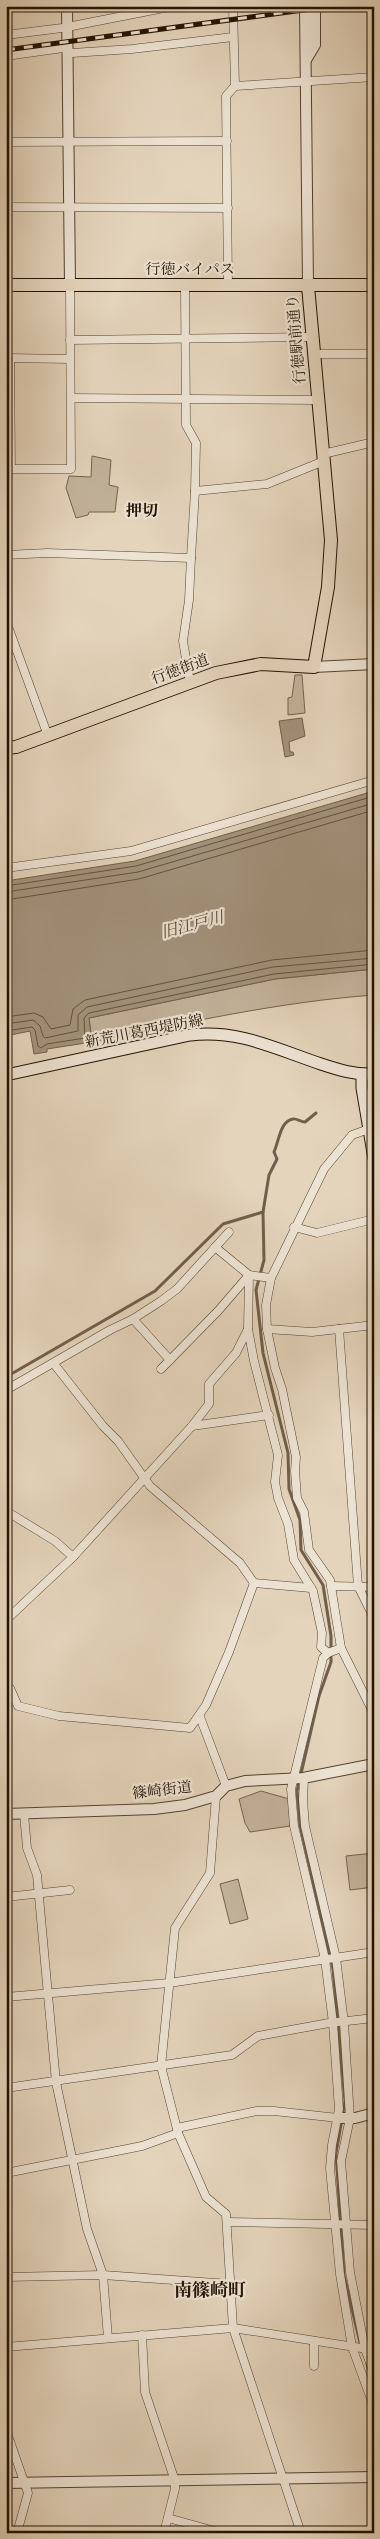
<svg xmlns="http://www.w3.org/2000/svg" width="380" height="2539" font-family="'IM FELL English','Noto Serif JP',serif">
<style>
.green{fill:#c3b39c;stroke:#73624e}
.water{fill:#a2927c;stroke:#6f5f4b}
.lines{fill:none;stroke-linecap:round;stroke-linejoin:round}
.shore{stroke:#62523e;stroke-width:1}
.stream{stroke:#6f5f4b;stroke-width:3}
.minor-casing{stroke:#534230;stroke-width:9}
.tertiary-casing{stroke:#534230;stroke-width:12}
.secondary-casing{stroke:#231201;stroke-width:13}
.primary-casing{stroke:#231201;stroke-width:14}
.minor{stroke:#ede3d3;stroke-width:8}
.tertiary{stroke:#ede3d3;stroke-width:10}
.secondary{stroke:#ede3d3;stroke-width:11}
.primary{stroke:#e4d4bc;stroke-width:12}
.rail-casing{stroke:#231201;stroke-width:5}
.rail{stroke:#ede3d3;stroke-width:3;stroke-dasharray:9;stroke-linecap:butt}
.labels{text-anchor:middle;stroke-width:4.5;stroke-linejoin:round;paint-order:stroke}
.street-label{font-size:15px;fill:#231201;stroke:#ede3d3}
.neighbourhood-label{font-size:16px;font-weight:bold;fill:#231201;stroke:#ede3d3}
.water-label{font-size:16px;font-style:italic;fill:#564532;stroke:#ede3d3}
.quarter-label{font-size:18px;font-weight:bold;fill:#231201;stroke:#ede3d3}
</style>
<rect width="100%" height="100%" fill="#e4d4bc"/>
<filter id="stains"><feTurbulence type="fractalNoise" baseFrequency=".004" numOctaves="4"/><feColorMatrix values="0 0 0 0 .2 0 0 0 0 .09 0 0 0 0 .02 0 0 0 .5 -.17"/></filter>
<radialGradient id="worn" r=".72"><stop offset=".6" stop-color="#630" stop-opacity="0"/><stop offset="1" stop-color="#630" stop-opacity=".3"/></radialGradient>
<!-- green -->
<g class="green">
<path d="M 92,456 L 111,460 L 109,485 L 118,487 L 115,512 L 89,512 L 88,515 L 76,518 L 66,488 L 69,476 L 91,477 Z"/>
<path d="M 295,675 L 302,675 L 305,713 L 288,715 L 288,698 L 292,697 Z"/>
<path d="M 374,969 L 374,995 C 278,1002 186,1023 92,1042 L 89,1018 L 275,979 Z"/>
<path d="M 261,1791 L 289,1799 L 290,1826 L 250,1832 L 245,1823 L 239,1799 Z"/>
<path d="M 374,1853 L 374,1887 L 350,1890 L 346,1856 Z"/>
<path d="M 238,1879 L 248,1919 L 230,1924 L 220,1884 Z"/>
</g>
<!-- water -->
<g class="water">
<path d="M 302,718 L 305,736 L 289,742 L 290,752 L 293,752 L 294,755 L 285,757 L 279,721 Z"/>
<path d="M 374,791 L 374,969 L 275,979 L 89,1018 L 92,1042 L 47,1049 L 47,1052 L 34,1054 L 30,1031 L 6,1036 L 6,881 L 135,861 Z"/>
</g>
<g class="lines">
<!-- shore -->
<g class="shore">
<path d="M 6,886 L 136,866 L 374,796"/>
<path d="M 6,892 L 138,872 L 374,803"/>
<path d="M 6,900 L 139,879 L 374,810"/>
<path d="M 6,1017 L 34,1013 L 43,1017 L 51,1029 L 70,1025 L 73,1009 L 85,1000 L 272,960 L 374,950"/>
<path d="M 6,1024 L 33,1020 L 40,1026 L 43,1036 L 45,1038 L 78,1031 L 78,1015 L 87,1007 L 273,967 L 374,958"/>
<path d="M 6,1031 L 32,1027 L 35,1030 L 38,1046 L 41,1048 L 47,1044 L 85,1038 L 84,1018 L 89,1013 L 274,974 L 374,964"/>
</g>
<!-- stream -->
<g class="stream">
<path d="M 263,1212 L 264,1260 L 256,1290 L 263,1353 L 288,1453 L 289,1489 L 300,1520 L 301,1550 L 323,1585 L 331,1636 L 331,1662 L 319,1696 L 297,1791 L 300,1825 L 333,1969 L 345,2101 L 336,2153 L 344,2275 L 361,2347"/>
<path d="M 6,1377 L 155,1291 L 223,1224 L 263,1212 L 269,1175 L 277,1159 L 274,1152 C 279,1141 280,1121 293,1119 C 296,1118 301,1122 305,1122 L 316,1113"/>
<path d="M 367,2364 L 374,2385"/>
</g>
<!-- minor casing -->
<g class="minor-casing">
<g id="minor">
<path d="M 233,6 L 235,86 L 374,77"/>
<path d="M 6,35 L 62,28 L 174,6"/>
<path d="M 6,56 L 63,48 L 72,53 L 132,49 L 233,37"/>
<path d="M 6,142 L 227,141"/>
<path d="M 6,207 L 228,208"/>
<path d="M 228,285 L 226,96 L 235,86"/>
<path d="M 185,286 L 186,425 L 196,443 L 195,491"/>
<path d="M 70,340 L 311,337"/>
<path d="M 313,354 L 374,354"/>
<path d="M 6,358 L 70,359"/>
<path d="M 10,358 L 11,469"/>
<path d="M 71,398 L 318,400"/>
<path d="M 323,454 L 374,442"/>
<path d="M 6,476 L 11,469 L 71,469 L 70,285"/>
<path d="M 6,555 L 47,553 L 191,558 L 195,491 L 267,484 L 324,461"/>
<path d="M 6,621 L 48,736"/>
<path d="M 190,682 L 183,641 L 189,600 L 191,558"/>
<path d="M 6,868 L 131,851 L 374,780"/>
<path d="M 369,1129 L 352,1135 L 324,1169 L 271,1278 L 266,1305 L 267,1329 L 275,1368 L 282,1389 L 296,1457 L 295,1471 L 297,1498 L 304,1512 L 309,1550 L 330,1580 L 341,1648 L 374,1714"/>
<path d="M 294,1227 L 317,1233 L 374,1219"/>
<path d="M 215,1247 L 249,1275 L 248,1329 L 254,1361 L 278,1455 L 275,1482 L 278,1498 L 288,1524 L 294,1560 L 313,1591 L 322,1633 L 321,1647 L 328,1653"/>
<path d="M 133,1319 L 170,1360"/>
<path d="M 267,1329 L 312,1332 L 374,1325"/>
<path d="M 339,1329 L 358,1586 L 374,1618"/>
<path d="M 54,1364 L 103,1426 L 118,1441 L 150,1486 L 240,1563 L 254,1583"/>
<path d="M 161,1369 L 218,1311 L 249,1275 L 271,1278"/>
<path d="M 6,1390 L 110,1330 L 133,1319 L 161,1301 L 177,1289 L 229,1232"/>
<path d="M 192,1426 L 269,1415"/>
<path d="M 6,1511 L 55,1541 L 73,1557"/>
<path d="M 331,1586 L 374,1587"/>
<path d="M 6,1620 L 73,1557 L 192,1426 L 209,1404 L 209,1384 L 236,1353 L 248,1329"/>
<path d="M 341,1648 L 328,1653 L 323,1658 L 291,1789 L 294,1826 L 325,1959 L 333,2023 L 339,2109 L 332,2145 L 330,2168 L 340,2274 L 352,2347 L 374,2407"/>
<path d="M 6,1687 L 10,1688 L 18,1706 L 59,1716 L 190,1728 L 206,1705 L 229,1652 L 254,1583 L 311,1588"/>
<path d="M 200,1717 L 226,1786"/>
<path d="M 304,1778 L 303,1800 L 305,1826 L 336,1958 L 344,2023 L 350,2118 L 341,2161 L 350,2272 L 365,2349 L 374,2373"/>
<path d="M 216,1796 L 210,1873 L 175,1928 L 161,2066 L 178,2133 L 206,2197 L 226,2214 L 233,2328 L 301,2533"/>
<path d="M 24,1814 L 27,1848 L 37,1875 L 56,2082 L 87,2229 L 103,2275 L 108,2338"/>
<path d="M 6,1897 L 70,1890"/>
<path d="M 6,1997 L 169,1983 L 374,1952"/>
<path d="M 6,2088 L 232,2055 L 258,2036 L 329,2023 L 374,2018"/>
<path d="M 177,2128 L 257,2111 L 274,2111 L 338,2118"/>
<path d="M 6,2173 L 142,2146 L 178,2133"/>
<path d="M 227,2222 L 374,2225"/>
<path d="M 6,2277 L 103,2275 L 230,2284"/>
<path d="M 142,2335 L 145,2392 L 175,2481 L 175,2489 L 164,2533"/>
<path d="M 6,2347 L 233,2328 L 374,2350"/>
<path d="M 314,2366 L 314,2341"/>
<path d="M 6,2430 L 28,2493 L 17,2533"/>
<path d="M 168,2518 L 222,2533"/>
</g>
</g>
<!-- tertiary casing -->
<g class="tertiary-casing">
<g id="tertiary">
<path d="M 67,6 L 70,285"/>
<path d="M 305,6 L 308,286"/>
<path d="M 306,60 L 315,45 L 315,6"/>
<path d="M 314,667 L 374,664"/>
<path d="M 6,1814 L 154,1809 L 185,1805 L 216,1796 L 226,1786 L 245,1781 L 303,1778 L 374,1764"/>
<path d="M 338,2118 L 355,2118 L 374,2113"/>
<path d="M 6,2483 L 374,2477"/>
</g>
</g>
<!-- secondary casing -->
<g class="secondary-casing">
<g id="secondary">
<path d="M 6,1075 L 190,1035 C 238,1029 276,1049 321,1064 C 339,1070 355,1075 374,1074"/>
<path d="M 362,1075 L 362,1088 L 374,1159"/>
</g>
</g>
<!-- primary casing -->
<g class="primary-casing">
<g id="primary">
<path d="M 6,285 L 374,285"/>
<path d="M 6,748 L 16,747 L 216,673 L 261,664 L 314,667 L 328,587 L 331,540 L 308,286"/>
</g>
</g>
<!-- minor -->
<use href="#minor" class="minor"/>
<!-- tertiary -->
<use href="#tertiary" class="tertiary"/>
<!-- secondary -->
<use href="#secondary" class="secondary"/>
<!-- primary -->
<use href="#primary" class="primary"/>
<!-- rail casing -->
<g class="rail-casing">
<path id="rail" d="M 6,50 L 333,6"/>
</g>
<!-- rail -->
<use href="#rail" class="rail"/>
</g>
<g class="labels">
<!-- street labels -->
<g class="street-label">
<text x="190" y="274">行徳バイパス</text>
<text transform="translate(296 339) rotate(-95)" y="5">行徳駅前通り</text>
<text transform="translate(180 669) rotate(-20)" y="5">行徳街道</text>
<text transform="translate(144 1031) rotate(-11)" y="5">新荒川葛西堤防線</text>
<text transform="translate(162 1790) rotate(-7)" y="5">篠崎街道</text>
</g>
<!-- neighbourhood labels -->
<g class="neighbourhood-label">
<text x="142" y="516">押切</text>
</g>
<!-- water labels -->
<g class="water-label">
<text transform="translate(192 924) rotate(-15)" y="6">旧江戸川</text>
</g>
<!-- quarter labels -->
<g class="quarter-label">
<text x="210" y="2296">南篠崎町</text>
</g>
</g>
<!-- margin -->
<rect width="380" height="2539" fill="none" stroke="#e4d4bc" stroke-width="25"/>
<rect x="8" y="8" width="365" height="2524" fill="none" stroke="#231201" stroke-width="2.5"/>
<rect x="12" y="12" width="355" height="2514" fill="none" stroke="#231201"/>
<rect width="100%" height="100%" filter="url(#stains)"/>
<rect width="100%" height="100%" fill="url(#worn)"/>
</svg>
